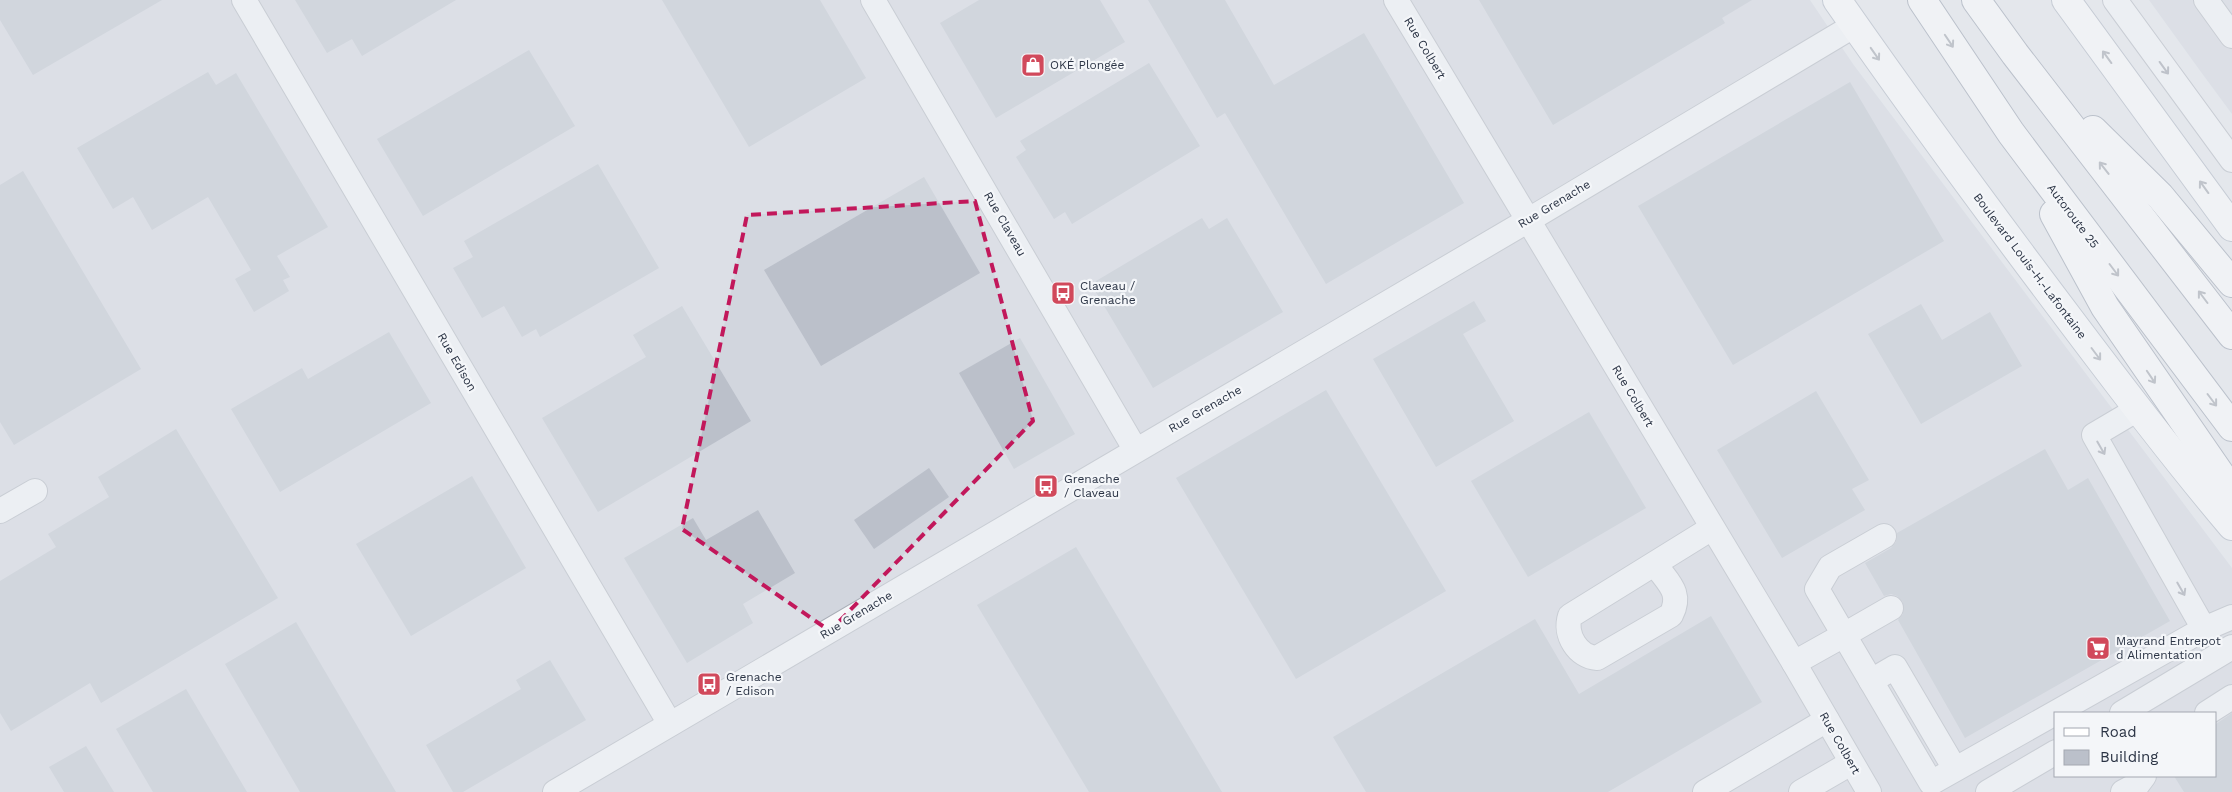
<svg xmlns="http://www.w3.org/2000/svg" width="2232" height="792" font-family="'Work Sans',sans-serif">
<style>
.built{fill:#d2d6de;fill-rule:evenodd}
.building{fill:#bbc0ca}
.lines{fill:none;stroke-linecap:round;stroke-linejoin:round}
.minor-casing{stroke:#a9aeb7;stroke-width:26}
.major-casing{stroke:#a3abb8;stroke-width:30}
.highway-casing{stroke:#8b94a3;stroke-width:30}
.minor{stroke:#f7f8fa;stroke-width:24}
.major{stroke:#fff;stroke-width:28}
.highway{stroke:#fff;stroke-width:28}
.oneway{stroke:#959aa2}
.oneway2{stroke:#9196a0}
.marked{fill:none;stroke:#c2185b;stroke-width:4;stroke-dasharray:10 6;stroke-linejoin:round}
.labels{text-anchor:middle;stroke-width:4.5;stroke-linejoin:round;paint-order:stroke}
.street-label{font-size:12px;fill:#2b3445;stroke:#f4f6f9}
.poi-label{font-size:12px;fill:#2b3445;stroke:#f4f6f9;text-anchor:start}
</style>
<rect width="100%" height="100%" fill="#e4e7ec"/>
<!-- built -->
<g class="built">
<path d="M 0,0 L 1810,0 L 1853,64 L 2232,568 L 2232,792 L 0,792 ZM 2056,713 L 2216,713 L 2216,776 L 2056,776 Z"/>
<path d="M 2149,0 L 2232,0 L 2232,114 L 2201,72 Z"/>
</g>
<!-- building -->
<g class="building">
<path d="M 0,0 L 162,0 L 33,75 L 0,20 Z"/>
<path d="M 295,0 L 456,0 L 362,56 L 352,39 L 327,53 Z"/>
<path d="M 662,0 L 820,0 L 866,78 L 749,147 Z"/>
<path d="M 979,0 L 1100,0 L 1125,42 L 996,118 L 940,23 Z"/>
<path d="M 1148,0 L 1225,0 L 1274,85 L 1364,33 L 1464,203 L 1326,284 L 1225,113 L 1217,118 Z"/>
<path d="M 1479,0 L 1752,0 L 1722,18 L 1725,23 L 1553,125 Z"/>
<path d="M 529,50 L 575,126 L 423,216 L 377,139 Z"/>
<path d="M 1149,63 L 1200,146 L 1072,224 L 1065,212 L 1054,219 L 1016,157 L 1026,150 L 1020,141 Z"/>
<path d="M 208,72 L 216,85 L 236,73 L 328,227 L 277,256 L 290,277 L 283,280 L 289,291 L 254,312 L 235,279 L 251,270 L 208,197 L 152,230 L 133,197 L 113,209 L 77,148 Z"/>
<path d="M 1850,82 L 1944,241 L 1733,365 L 1638,206 Z"/>
<path d="M 598,164 L 659,268 L 540,337 L 536,329 L 522,337 L 504,306 L 482,318 L 453,268 L 473,257 L 464,241 Z"/>
<path d="M 23,171 L 141,369 L 14,445 L 0,422 L 0,185 Z"/>
<path d="M 924,177 L 980,273 L 821,366 L 764,270 Z"/>
<path d="M 1202,218 L 1209,229 L 1227,218 L 1283,312 L 1153,388 L 1091,284 Z"/>
<path d="M 1474,301 L 1486,321 L 1463,334 L 1514,421 L 1436,467 L 1373,359 Z"/>
<path d="M 1921,304 L 1942,340 L 1990,312 L 2022,366 L 1921,424 L 1868,334 Z"/>
<path d="M 682,306 L 751,421 L 598,512 L 542,418 L 646,357 L 633,335 Z"/>
<path d="M 389,332 L 431,403 L 280,492 L 231,409 L 302,368 L 308,379 Z"/>
<path d="M 1020,338 L 1075,434 L 1014,469 L 959,373 Z"/>
<path d="M 1326,390 L 1446,591 L 1296,679 L 1176,478 Z"/>
<path d="M 1816,391 L 1869,480 L 1852,489 L 1865,510 L 1782,558 L 1717,450 Z"/>
<path d="M 1589,412 L 1646,508 L 1528,577 L 1471,481 Z"/>
<path d="M 176,429 L 278,598 L 101,703 L 90,683 L 11,731 L 0,713 L 0,581 L 56,547 L 48,534 L 109,497 L 98,477 Z"/>
<path d="M 2045,449 L 2068,490 L 2088,478 L 2170,621 L 1965,738 L 1898,620 L 1903,614 L 1903,602 L 1897,596 L 1891,594 L 1884,596 L 1865,563 L 1891,548 L 1896,542 L 1897,533 Z"/>
<path d="M 929,468 L 949,497 L 874,549 L 854,520 Z"/>
<path d="M 472,476 L 526,568 L 411,636 L 356,544 Z"/>
<path d="M 758,510 L 795,573 L 743,604 L 753,623 L 687,663 L 624,558 L 693,518 L 706,540 Z"/>
<path d="M 1076,547 L 1222,792 L 1089,792 L 977,605 Z"/>
<path d="M 1711,616 L 1762,702 L 1608,792 L 1366,792 L 1333,737 L 1535,619 L 1579,694 Z"/>
<path d="M 296,622 L 396,792 L 300,792 L 225,664 Z"/>
<path d="M 550,660 L 586,720 L 463,792 L 453,792 L 426,745 L 521,689 L 516,680 Z"/>
<path d="M 186,689 L 247,792 L 153,792 L 116,729 Z"/>
<path d="M 2232,713 L 2232,792 L 2184,792 L 2174,776 L 2216,776 L 2216,724 Z"/>
<path d="M 86,746 L 114,792 L 64,792 L 49,767 Z"/>
</g>
<g class="lines">
<!-- minor casing -->
<g class="minor-casing">
<g id="minor">
<path d="M 244,0 L 670,724"/>
<path d="M 873,0 L 1135,449"/>
<path d="M 1396,0 L 1794,663 L 1869,792"/>
<path d="M 2115,0 L 2232,160"/>
<path d="M 2206,0 L 2232,36"/>
<path d="M 2138,409 L 2094,435 L 2204,629 L 2232,617"/>
<path d="M 0,511 L 35,491"/>
<path d="M 1884,536 L 1830,567 L 1817,589 L 1844,635 L 1891,608"/>
<path d="M 1655,564 C 1667,582 1683,592 1671,615 L 1597,658 C 1578,657 1564,635 1570,616 L 1712,528"/>
<path d="M 1794,663 L 1844,635 L 1931,783 L 2204,629"/>
<path d="M 1871,681 L 1895,667 L 1955,769"/>
<path d="M 2122,713 L 2232,647"/>
<path d="M 2207,713 L 2232,697"/>
<path d="M 555,792 L 1527,221 L 1855,25"/>
<path d="M 1705,792 L 1827,720"/>
<path d="M 1801,792 L 1851,763"/>
<path d="M 1988,792 L 2056,752"/>
<path d="M 2123,792 L 2138,784 L 2144,776"/>
</g>
</g>
<!-- major casing -->
<g class="major-casing">
<g id="major">
<path d="M 1837,0 C 1913,109 1991,215 2071,321 C 2123,390 2176,460 2232,526"/>
<path d="M 2066,0 L 2232,227"/>
</g>
</g>
<!-- highway casing -->
<g class="highway-casing">
<g id="highway">
<path d="M 1922,0 L 2011,133 L 2232,427"/>
<path d="M 1976,0 L 2015,54 L 2232,335"/>
<path d="M 2093,130 L 2160,196 L 2232,283"/>
<path d="M 2054,214 L 2105,307 L 2225,481 L 2232,496"/>
</g>
</g>
<!-- minor -->
<use href="#minor" class="minor"/>
<!-- major -->
<use href="#major" class="major"/>
<!-- highway -->
<use href="#highway" class="highway"/>
</g>
<!-- one-way arrows -->
<defs><path id="oneway-shaft" d="M-6 0H5M1.5-3L5.5 0L1.5 3" fill="none" stroke-width="1.6" stroke-linecap="round" stroke-linejoin="round" transform="scale(1.25)"/></defs>
<g class="oneway">
<use href="#oneway-shaft" transform="translate(1949 41) rotate(56)"/>
<use href="#oneway-shaft" transform="translate(1875 54) rotate(55)"/>
<use href="#oneway-shaft" transform="translate(2107 57) rotate(-126)"/>
<use href="#oneway-shaft" transform="translate(2104 168) rotate(-128)"/>
<use href="#oneway-shaft" transform="translate(2204 187) rotate(-126)"/>
<use href="#oneway-shaft" transform="translate(2114 270) rotate(53)"/>
<use href="#oneway-shaft" transform="translate(2203 297) rotate(-127)"/>
<use href="#oneway-shaft" transform="translate(2096 354) rotate(53)"/>
<use href="#oneway-shaft" transform="translate(2151 377) rotate(56)"/>
<use href="#oneway-shaft" transform="translate(2212 400) rotate(53)"/>
</g>
<g class="oneway2">
<use href="#oneway-shaft" transform="translate(2164 68) rotate(54)"/>
<use href="#oneway-shaft" transform="translate(2101 448) rotate(60)"/>
<use href="#oneway-shaft" transform="translate(2181 589) rotate(60)"/>
</g>
<!-- marked area -->
<path d="M0 0H2232V792H0ZM 975,201 L 1033,421 L 830,631 L 682,529 L 747,215 Z" fill="#e4e7ec" fill-opacity=".55" fill-rule="evenodd"/>
<path class="marked" d="M 975,201 L 1033,421 L 830,631 L 682,529 L 747,215 Z"/>
<!-- icons -->
<defs>
<g id="shop-square" transform="scale(1.25)"><rect x="-9" y="-9" width="18" height="18" rx="4" fill="#d1495b" stroke="#f4f6f9"/><path d="M-5-2.5h2.3a2.7 3.5 0 0 1 5.4 0H5L5.5 6h-11ZM-1.5-2.5h3a1.5 2.3 0 0 0-3 0Z" fill="#fff"/></g>
<g id="bus-square" transform="scale(1.25)"><rect x="-9" y="-9" width="18" height="18" rx="4" fill="#d1495b" stroke="#f4f6f9"/><path d="M-5-6H5V4H4V6H2V4H-2V6H-4V4H-5ZM-3.5-4V0h7V-4ZM-3.5 1.2v1.5H-2V1.2ZM2 1.2v1.5H3.5V1.2Z" fill="#fff"/></g>
<g id="supermarket-square" transform="scale(1.25)"><rect x="-9" y="-9" width="18" height="18" rx="4" fill="#d1495b" stroke="#f4f6f9"/><path d="M-6-5.5h2.5l.6 2H6L4.5 2H-2.5L-4.4-4H-6ZM-1.5 3.2a1.3 1.3 0 1 0 .1 0ZM3 3.2a1.3 1.3 0 1 0 .1 0Z" fill="#fff"/></g>
</defs>
<g fill-rule="evenodd">
<use href="#shop-square" x="1033" y="65"/>
<use href="#bus-square" x="1063" y="293"/>
<use href="#bus-square" x="1046" y="486"/>
<use href="#supermarket-square" x="2098" y="648"/>
<use href="#bus-square" x="709" y="684"/>
</g>
<g class="labels">
<!-- street labels -->
<g class="street-label">
<text transform="translate(1425 48) rotate(59)" y="4">Rue Colbert</text>
<text transform="translate(1554 204) rotate(-31)" y="4">Rue Grenache</text>
<text transform="translate(2073 216) rotate(53)" y="4">Autoroute 25</text>
<text transform="translate(1005 224) rotate(60)" y="4">Rue Claveau</text>
<text transform="translate(2030 266) rotate(53)" y="4">Boulevard Louis-H.-Lafontaine</text>
<text transform="translate(457 362) rotate(60)" y="4">Rue Edison</text>
<text transform="translate(1633 396) rotate(59)" y="4">Rue Colbert</text>
<text transform="translate(1205 409) rotate(-30)" y="4">Rue Grenache</text>
<text transform="translate(856 615) rotate(-31)" y="4">Rue Grenache</text>
<text transform="translate(1840 743) rotate(60)" y="4">Rue Colbert</text>
</g>
<!-- poi labels -->
<g class="poi-label">
<text x="1050" y="69">OKÉ Plongée</text>
<text x="1080" y="290">Claveau /<tspan x="1080" dy="14">Grenache</tspan></text>
<text x="1064" y="483">Grenache<tspan x="1064" dy="14">/ Claveau</tspan></text>
<text x="2116" y="645">Mayrand Entrepot<tspan x="2116" dy="14">d Alimentation</tspan></text>
<text x="726" y="681">Grenache<tspan x="726" dy="14">/ Edison</tspan></text>
</g>
</g>
<!-- legend -->
<rect x="2054" y="712" width="162" height="65" fill="#f4f6f9" stroke="#a4a8b1"/>
<rect x="2064" y="728" width="25" height="8" fill="#ffffff" stroke="#a4a8b1"/>
<text x="2100" y="737" font-size="15" fill="#2b3445">Road</text>
<rect x="2064" y="750" width="25" height="15" fill="#bbc0ca" stroke="#a4a8b1"/>
<text x="2100" y="762" font-size="15" fill="#2b3445">Building</text>
</svg>
